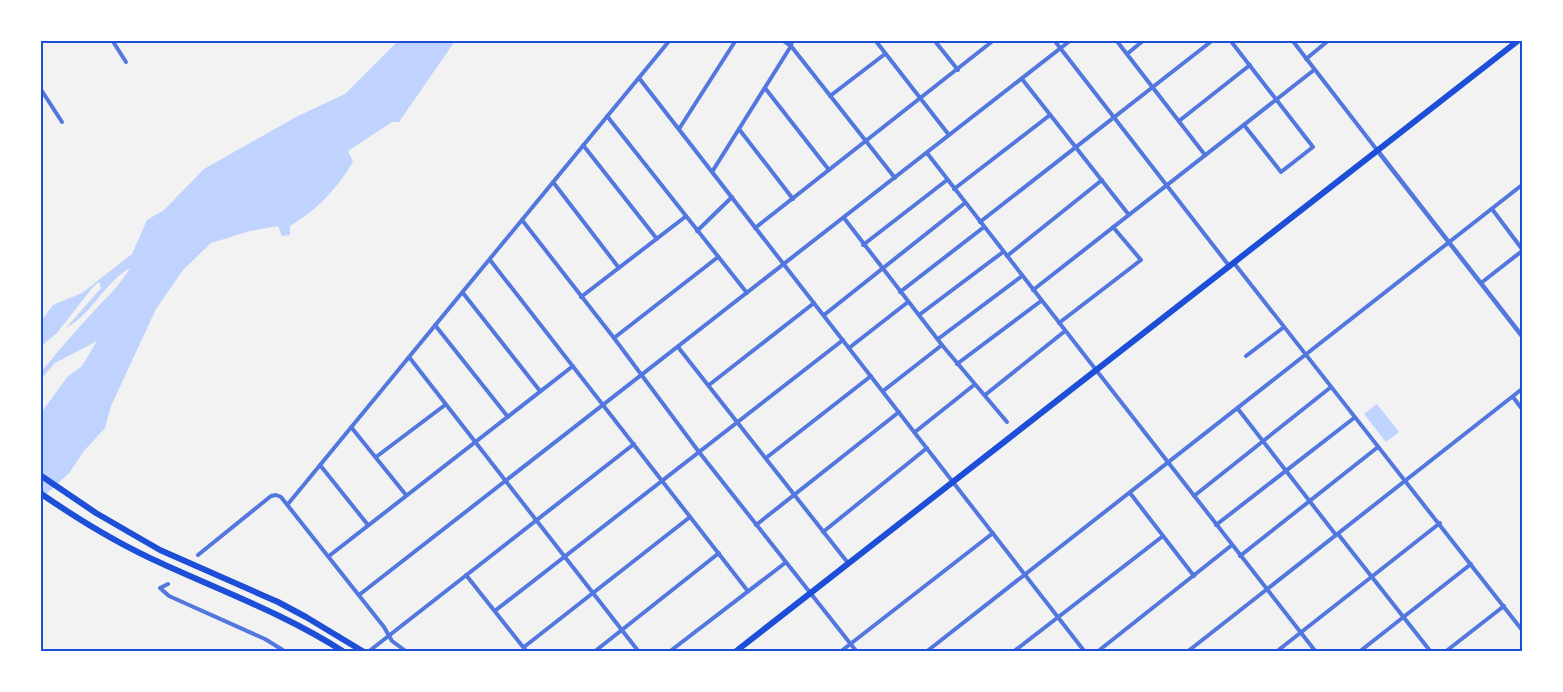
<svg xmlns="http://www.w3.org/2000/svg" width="1563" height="692" font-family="Montserrat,sans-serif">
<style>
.water{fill:#bfd3fe}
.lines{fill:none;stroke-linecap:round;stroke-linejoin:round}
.minor{stroke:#5277de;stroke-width:4}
.tertiary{stroke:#5277de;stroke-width:4.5}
.trunk{stroke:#1d4ed8;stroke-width:6}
.neatline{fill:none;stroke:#1d4ed8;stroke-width:2}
</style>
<rect width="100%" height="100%" fill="#f2f2f2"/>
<!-- water -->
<g class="water">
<path d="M 398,41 L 455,41 L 399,122 L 392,122 L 348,151 L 353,162 C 335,191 318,209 290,226 L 290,235 L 282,236 L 278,226 L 250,231 L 211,243 L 183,270 L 156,309 L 111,406 L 105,428 L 84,451 L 70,472 L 41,499 L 41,413 L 68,376 L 82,366 L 97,341 L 55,363 L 41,379 L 41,372 C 58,351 75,331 94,311 C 107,297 120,285 130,268 C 105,282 91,315 66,328 L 101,288 L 99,282 L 93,287 L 57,333 L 41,346 L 41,321 L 53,305 L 82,293 L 132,254 L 147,220 L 164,210 L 204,169 L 296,117 L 345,94 Z"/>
<path d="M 1377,404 L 1399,432 L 1386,442 L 1364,414 Z"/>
</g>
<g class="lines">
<!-- minor -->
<g class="minor">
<path d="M 112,40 L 126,62"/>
<path d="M 782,40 L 791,46 L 895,178"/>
<path d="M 875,40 L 949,135"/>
<path d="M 934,40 L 958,70"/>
<path d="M 1054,40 L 1230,267"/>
<path d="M 1116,40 L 1205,155"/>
<path d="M 1230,40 L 1313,147 L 1281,172 L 1244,125"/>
<path d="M 1292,40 L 1377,150"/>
<path d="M 1127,54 L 1144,40"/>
<path d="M 1306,59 L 1329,40"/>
<path d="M 639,78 L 1085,652"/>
<path d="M 1022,79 L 1129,215"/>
<path d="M 40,88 L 62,122"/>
<path d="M 765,88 L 829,170"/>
<path d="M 830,96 L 885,54"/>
<path d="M 607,116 L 747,293"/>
<path d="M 1179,121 L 1250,65"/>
<path d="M 679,129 L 736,40"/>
<path d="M 739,129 L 793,199"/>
<path d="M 583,145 L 657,239"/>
<path d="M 927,153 L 1316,652"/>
<path d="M 712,172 L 791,46 L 792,40"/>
<path d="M 553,182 L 619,268"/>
<path d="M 954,189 L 1050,115"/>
<path d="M 1492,209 L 1522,249"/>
<path d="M 844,218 L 942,345 L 1007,422"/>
<path d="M 522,220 L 614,338 L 699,452 L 857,652"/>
<path d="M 980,222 L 1213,40"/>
<path d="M 755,228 L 994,40"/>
<path d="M 697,231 L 732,197"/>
<path d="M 863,245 L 947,180"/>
<path d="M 1007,256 L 1102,180"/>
<path d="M 490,260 L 747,590"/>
<path d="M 1234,263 L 1522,630"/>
<path d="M 1481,283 L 1522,251"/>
<path d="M 1033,290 L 1314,70"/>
<path d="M 900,292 L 984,227"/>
<path d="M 463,293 L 540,391"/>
<path d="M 581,297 L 685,217"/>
<path d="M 824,315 L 965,203"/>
<path d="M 919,315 L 1003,252"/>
<path d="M 1059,323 L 1141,260 L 1113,227"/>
<path d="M 435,325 L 508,417"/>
<path d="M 614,338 L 718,257"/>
<path d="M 938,339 L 1022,276"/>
<path d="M 678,347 L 848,563"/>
<path d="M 849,348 L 908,302"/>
<path d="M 1246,356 L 1284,327"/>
<path d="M 409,357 L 639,652"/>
<path d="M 957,364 L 1041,301"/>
<path d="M 709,385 L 814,303"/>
<path d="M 883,391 L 942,345"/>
<path d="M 985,395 L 1065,331"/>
<path d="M 1513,397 L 1522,409"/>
<path d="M 1238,409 L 1336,535"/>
<path d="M 351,427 L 406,495"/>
<path d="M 915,432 L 974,385"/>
<path d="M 376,457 L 445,405"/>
<path d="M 766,458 L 871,376"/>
<path d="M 320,465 L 368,525"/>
<path d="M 1130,493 L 1194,576"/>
<path d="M 1194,496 L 1331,387"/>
<path d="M 288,504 L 670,40"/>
<path d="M 756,525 L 899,412"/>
<path d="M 1216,525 L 1354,418"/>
<path d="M 823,532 L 927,448"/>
<path d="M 1338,534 L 1431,652"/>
<path d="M 198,555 L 271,496 L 276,495 L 281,497 L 384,627 L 392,641 L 407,652"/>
<path d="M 329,556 L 573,366"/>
<path d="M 1240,556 L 1378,447"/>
<path d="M 466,575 L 527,652"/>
<path d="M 168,584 L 160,588 L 169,596 L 265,639 L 286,652"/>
<path d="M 359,595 L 1071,40"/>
<path d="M 496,610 L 843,340"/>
<path d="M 524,647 L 690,517"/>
<path d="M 368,652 L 634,444"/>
<path d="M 594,652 L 719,553"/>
<path d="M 669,652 L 785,563"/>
<path d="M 840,652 L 993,533"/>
<path d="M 926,652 L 1522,185"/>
<path d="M 1013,652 L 1163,536"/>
<path d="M 1097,652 L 1232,545"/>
<path d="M 1187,652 L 1522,389"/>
<path d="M 1276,652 L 1440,523"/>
<path d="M 1359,652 L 1471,564"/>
<path d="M 1445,652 L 1504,606"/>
</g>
<!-- tertiary -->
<path class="tertiary" d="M 1377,150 L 1522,336"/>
<!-- trunk -->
<g class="trunk">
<path d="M 40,475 L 96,513 L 160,550 L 278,602 L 306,617 L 364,652"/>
<path d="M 40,493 C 79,520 120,545 163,564 C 224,592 287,615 344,652"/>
<path d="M 735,652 L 1519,40"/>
</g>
</g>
<!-- border -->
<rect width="1563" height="692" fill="none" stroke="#ffffff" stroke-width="84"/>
<rect x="42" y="42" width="1479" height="608" class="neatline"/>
</svg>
